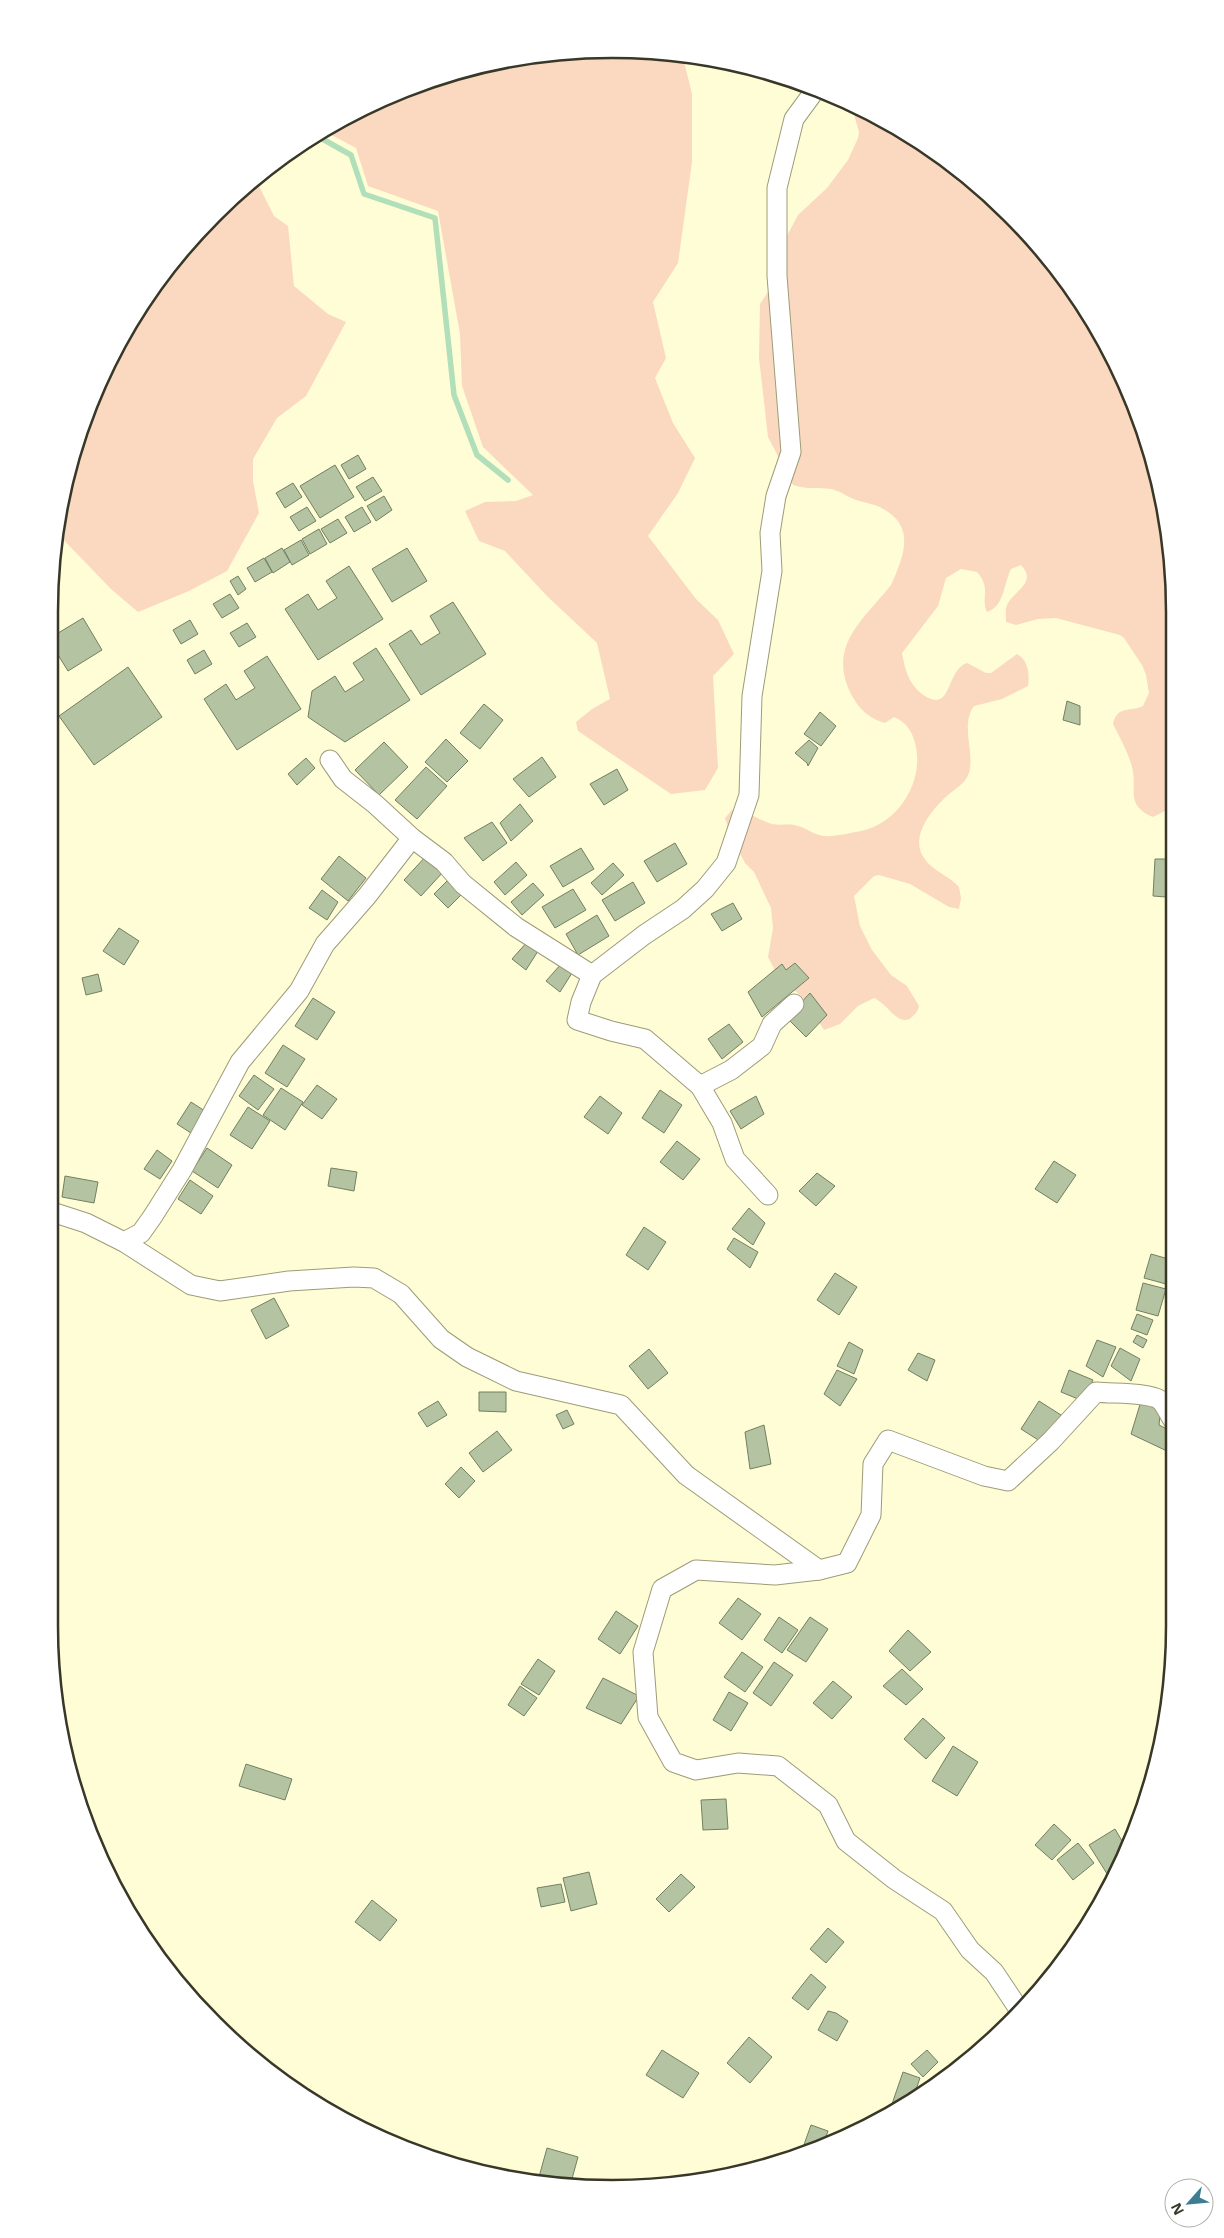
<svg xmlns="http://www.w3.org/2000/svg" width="1224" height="2238" font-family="'Noto Sans',sans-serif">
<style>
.green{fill:#fad9c0}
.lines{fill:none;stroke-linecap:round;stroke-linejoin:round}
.stream{stroke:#b1dfba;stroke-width:5.5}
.building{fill:#b4c4a2;stroke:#718060}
.street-casing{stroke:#9e9b78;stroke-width:21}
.street{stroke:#fff;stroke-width:19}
.rim{fill:none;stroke:#383728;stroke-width:2.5}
</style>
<rect width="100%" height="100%" fill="#fffdd6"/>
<!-- green -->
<g class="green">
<path d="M 575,50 L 682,53 L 692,94 L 692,162 L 678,263 L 653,302 L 666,358 L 655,378 L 673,423 L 695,458 L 678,493 L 648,536 L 696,599 L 718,620 L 734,654 L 713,676 L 718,768 L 705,790 L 671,794 L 578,731 L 576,722 L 592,709 L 610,699 L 597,643 L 548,597 L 505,551 L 479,541 L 465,511 L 485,502 L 516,501 L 533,495 L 483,447 L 462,386 L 460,334 L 438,211 L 368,186 L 356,148 L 324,131 L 363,107 L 466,68 Z"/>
<path d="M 847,103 L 893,124 L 984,189 L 1080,299 L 1145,431 L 1170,539 L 1171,794 L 1169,809 L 1153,817 C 1124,804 1138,790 1132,767 C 1128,752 1120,738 1113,724 C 1117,705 1131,712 1143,706 L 1149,693 L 1146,675 L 1142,665 L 1124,638 L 1120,635 L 1056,618 L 1038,619 L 1016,625 L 1006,622 C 1006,616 1005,610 1007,605 C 1013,591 1038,583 1021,565 L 1011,569 C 1004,583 1004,607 987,612 C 980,598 992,589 977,572 L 961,569 L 946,578 L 938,606 L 902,653 C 905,669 908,683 922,694 C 953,716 945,670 967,663 L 986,673 L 991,673 L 1017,654 C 1028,660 1030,674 1028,686 L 1002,699 L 974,706 C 960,726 975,751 969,773 C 966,783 955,789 948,795 C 932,809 909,837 924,858 C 932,871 950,876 959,887 L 961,898 L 959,909 L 949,907 L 910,884 L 879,875 L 874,876 L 854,896 L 860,926 L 872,950 L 891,975 L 907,986 L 919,1006 C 918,1011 916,1013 913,1016 C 900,1030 888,1004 874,998 L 858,1006 L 840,1024 L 824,1030 L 803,998 L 778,976 L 768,957 L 773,928 L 771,908 L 754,872 L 745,863 L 730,834 L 725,818 L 732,810 C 746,810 759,820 772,824 C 781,826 790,823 798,826 C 806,828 815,835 823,836 C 834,837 850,833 861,831 C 900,823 925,779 915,743 C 912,731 906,722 894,717 L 885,723 C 868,718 859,709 851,694 C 827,646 863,620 891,585 C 903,558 916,528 885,510 C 876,504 866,503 856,500 C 847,497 841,491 831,489 C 817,487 809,490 793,485 L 768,437 L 759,358 L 760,304 L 768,292 L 774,265 L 780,249 L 798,215 L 827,188 L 848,160 L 858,138 L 859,132 L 853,111 Z"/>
<path d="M 255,178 L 274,216 L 288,226 L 294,286 L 328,314 L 346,322 L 306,396 L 277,418 L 253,459 L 253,481 L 259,513 L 227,571 L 189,591 L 138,612 L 111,589 L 57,533 L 68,466 L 124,331 L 188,241 Z"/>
</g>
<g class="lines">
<!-- stream -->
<path class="stream" d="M 317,136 L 351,155 L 364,194 L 435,218 L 454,395 L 477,455 L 508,480"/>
</g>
<!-- building -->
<g class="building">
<path d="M 358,455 L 366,469 L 349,479 L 341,465 Z"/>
<path d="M 335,465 L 354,497 L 320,518 L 300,486 Z"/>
<path d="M 373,477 L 382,491 L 365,501 L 356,487 Z"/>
<path d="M 293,483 L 302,497 L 285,508 L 276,493 Z"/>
<path d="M 384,496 L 392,510 L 376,521 L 367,506 Z"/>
<path d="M 307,507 L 316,521 L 299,531 L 290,517 Z"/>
<path d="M 362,507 L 371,522 L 354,532 L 345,517 Z"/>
<path d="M 338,519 L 347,533 L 330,543 L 321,529 Z"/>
<path d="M 319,529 L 327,544 L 310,554 L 302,539 Z"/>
<path d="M 301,540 L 309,555 L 292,565 L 284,550 Z"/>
<path d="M 282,548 L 290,562 L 273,573 L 265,558 Z"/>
<path d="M 407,548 L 427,581 L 392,602 L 372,569 Z"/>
<path d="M 264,558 L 272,572 L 255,582 L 247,568 Z"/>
<path d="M 349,566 L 383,619 L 318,660 L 285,609 L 308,594 L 318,610 L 337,598 L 326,581 Z"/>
<path d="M 238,576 L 246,589 L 238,595 L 230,581 Z"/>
<path d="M 230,594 L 239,608 L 222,618 L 213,604 Z"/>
<path d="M 453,602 L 486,654 L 421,695 L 389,644 L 411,630 L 421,645 L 440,633 L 430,616 Z"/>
<path d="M 83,618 L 102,650 L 68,671 L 50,642 L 50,638 Z"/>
<path d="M 190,620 L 198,634 L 181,644 L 173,630 Z"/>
<path d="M 247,623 L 256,637 L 239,647 L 230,633 Z"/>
<path d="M 376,648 L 410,700 L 345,742 L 308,717 L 312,691 L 335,676 L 345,692 L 364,680 L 353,663 Z"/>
<path d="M 204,650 L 212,664 L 195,674 L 187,660 Z"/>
<path d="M 267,656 L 301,709 L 237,750 L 204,699 L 226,684 L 236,700 L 255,688 L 244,671 Z"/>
<path d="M 128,667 L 162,717 L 94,765 L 59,716 Z"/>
<path d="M 1067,701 L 1080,706 L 1080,725 L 1063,720 Z"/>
<path d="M 484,704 L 503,720 L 480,749 L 460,733 Z"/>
<path d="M 820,712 L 836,726 L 821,746 L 804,734 Z"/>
<path d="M 446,739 L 468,761 L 447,782 L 425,762 Z"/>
<path d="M 809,740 L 818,748 L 808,766 L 807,763 L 795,753 Z"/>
<path d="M 384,742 L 408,767 L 379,795 L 355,770 Z"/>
<path d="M 542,757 L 556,777 L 529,797 L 513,779 Z"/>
<path d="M 306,758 L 315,768 L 297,785 L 288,774 Z"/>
<path d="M 426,767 L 447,786 L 417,819 L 395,800 Z"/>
<path d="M 617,769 L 628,790 L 604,805 L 590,784 Z"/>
<path d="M 520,804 L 533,821 L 511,841 L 500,823 Z"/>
<path d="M 492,822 L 507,843 L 483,861 L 464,838 Z"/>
<path d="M 675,843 L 687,864 L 657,882 L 644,861 Z"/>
<path d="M 581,848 L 594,869 L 563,887 L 550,866 Z"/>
<path d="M 427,855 L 444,871 L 421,896 L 404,880 Z"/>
<path d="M 339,856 L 366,878 L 348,901 L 321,879 Z"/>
<path d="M 1155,859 L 1169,859 L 1166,897 L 1153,896 Z"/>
<path d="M 516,862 L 527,875 L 505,895 L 494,882 Z"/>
<path d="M 613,863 L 624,875 L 602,895 L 591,883 Z"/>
<path d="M 447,881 L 461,895 L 448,908 L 434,894 Z"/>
<path d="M 633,882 L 645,903 L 615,921 L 602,900 Z"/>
<path d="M 533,883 L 544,895 L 522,915 L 511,902 Z"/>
<path d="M 573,889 L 586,910 L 555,928 L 542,907 Z"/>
<path d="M 322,890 L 338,902 L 327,920 L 309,908 Z"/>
<path d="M 733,903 L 742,919 L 722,931 L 711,914 Z"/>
<path d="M 597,915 L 609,936 L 578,955 L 566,934 Z"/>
<path d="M 119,928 L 139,941 L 124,965 L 103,951 Z"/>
<path d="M 528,941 L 538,951 L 526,970 L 512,959 Z"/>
<path d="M 562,963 L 572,973 L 560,992 L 546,981 Z"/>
<path d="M 795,963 L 809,978 L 762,1017 L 748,992 L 782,964 L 786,970 Z"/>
<path d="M 98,974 L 102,991 L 86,995 L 82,978 Z"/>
<path d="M 810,993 L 827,1015 L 806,1037 L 787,1018 Z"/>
<path d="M 313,998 L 335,1012 L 317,1040 L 295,1026 Z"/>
<path d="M 729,1024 L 743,1042 L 722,1059 L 708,1039 Z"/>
<path d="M 283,1045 L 305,1059 L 287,1087 L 265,1073 Z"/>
<path d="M 254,1075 L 274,1089 L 258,1110 L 239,1096 Z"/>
<path d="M 317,1085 L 337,1099 L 322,1119 L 302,1105 Z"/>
<path d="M 281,1088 L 303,1102 L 285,1130 L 263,1115 Z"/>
<path d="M 660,1090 L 682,1105 L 664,1133 L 642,1118 Z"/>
<path d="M 600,1096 L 622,1113 L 608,1134 L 584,1117 Z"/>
<path d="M 756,1096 L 764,1114 L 741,1129 L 730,1111 Z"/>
<path d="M 191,1102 L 208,1113 L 194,1135 L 177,1124 Z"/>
<path d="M 248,1107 L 270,1121 L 252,1149 L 230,1135 Z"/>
<path d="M 677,1141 L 700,1159 L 683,1180 L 660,1162 Z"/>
<path d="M 207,1148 L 232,1165 L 218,1188 L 192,1171 Z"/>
<path d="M 157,1150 L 172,1161 L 160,1179 L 144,1169 Z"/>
<path d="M 1054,1161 L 1076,1175 L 1057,1203 L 1035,1189 Z"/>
<path d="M 331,1168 L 357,1172 L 354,1191 L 328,1186 Z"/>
<path d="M 817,1173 L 835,1186 L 816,1206 L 799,1191 Z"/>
<path d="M 65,1176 L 98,1182 L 94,1203 L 62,1197 Z"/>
<path d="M 190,1180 L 213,1196 L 201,1214 L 178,1199 Z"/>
<path d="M 749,1208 L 765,1223 L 753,1245 L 732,1229 Z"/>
<path d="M 644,1227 L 666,1242 L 648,1270 L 626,1255 Z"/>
<path d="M 734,1238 L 758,1252 L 750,1268 L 727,1249 Z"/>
<path d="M 1151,1254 L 1172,1260 L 1166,1284 L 1144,1278 Z"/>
<path d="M 835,1273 L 857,1287 L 839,1315 L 817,1300 Z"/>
<path d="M 1143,1283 L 1166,1289 L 1158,1316 L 1136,1310 Z"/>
<path d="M 274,1298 L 289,1326 L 266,1339 L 251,1310 Z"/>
<path d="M 1137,1314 L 1153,1320 L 1147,1335 L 1131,1329 Z"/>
<path d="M 1137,1335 L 1147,1340 L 1143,1348 L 1133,1342 Z"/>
<path d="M 1097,1340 L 1116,1347 L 1103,1377 L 1086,1366 Z"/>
<path d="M 849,1342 L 863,1350 L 854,1374 L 837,1366 Z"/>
<path d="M 1120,1348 L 1140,1359 L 1131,1381 L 1111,1366 Z"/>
<path d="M 649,1349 L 668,1373 L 648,1389 L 629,1366 Z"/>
<path d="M 918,1353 L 935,1360 L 927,1381 L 908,1370 Z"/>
<path d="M 837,1370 L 857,1379 L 840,1406 L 824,1394 Z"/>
<path d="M 1069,1370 L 1093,1380 L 1083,1401 L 1061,1392 Z"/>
<path d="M 479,1392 L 506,1392 L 506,1412 L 479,1411 Z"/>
<path d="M 1142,1398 L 1161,1405 L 1159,1425 L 1173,1432 L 1169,1452 L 1131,1434 Z"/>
<path d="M 438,1401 L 447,1415 L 427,1427 L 418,1413 Z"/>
<path d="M 1039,1401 L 1061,1415 L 1043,1443 L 1021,1429 Z"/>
<path d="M 567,1410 L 574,1424 L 563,1429 L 556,1415 Z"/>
<path d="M 764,1425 L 771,1464 L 750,1469 L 745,1432 Z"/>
<path d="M 497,1431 L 512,1450 L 483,1472 L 469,1453 Z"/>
<path d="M 461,1467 L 475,1481 L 459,1498 L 445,1484 Z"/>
<path d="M 738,1598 L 761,1614 L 742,1640 L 719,1623 Z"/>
<path d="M 616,1611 L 638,1626 L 620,1654 L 598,1639 Z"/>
<path d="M 779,1617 L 798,1630 L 782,1653 L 764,1640 Z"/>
<path d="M 810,1617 L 828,1629 L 806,1662 L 787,1650 Z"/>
<path d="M 908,1630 L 931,1652 L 910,1671 L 889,1651 Z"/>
<path d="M 742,1652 L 763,1667 L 745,1692 L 724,1677 Z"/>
<path d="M 538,1659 L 555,1671 L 539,1695 L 521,1684 Z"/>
<path d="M 774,1662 L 793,1675 L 771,1706 L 753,1693 Z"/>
<path d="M 902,1669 L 923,1689 L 906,1705 L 883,1686 Z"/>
<path d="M 603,1678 L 639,1696 L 621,1724 L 586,1708 Z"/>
<path d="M 833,1681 L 852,1697 L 832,1719 L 813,1703 Z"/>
<path d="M 520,1686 L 537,1698 L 524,1716 L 508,1705 Z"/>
<path d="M 729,1692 L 748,1703 L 731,1731 L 713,1720 Z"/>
<path d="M 923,1718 L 945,1738 L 926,1759 L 904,1739 Z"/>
<path d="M 953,1746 L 978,1762 L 957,1796 L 932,1781 Z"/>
<path d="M 246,1764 L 292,1779 L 285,1800 L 239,1786 Z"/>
<path d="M 726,1799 L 728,1829 L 703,1830 L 701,1800 Z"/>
<path d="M 1054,1824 L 1071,1840 L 1052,1860 L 1035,1845 Z"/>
<path d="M 1115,1829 L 1125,1846 L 1113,1875 L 1109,1877 L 1089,1845 Z"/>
<path d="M 1078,1843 L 1094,1863 L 1073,1880 L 1057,1860 Z"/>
<path d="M 589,1872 L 597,1904 L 571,1911 L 563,1878 Z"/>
<path d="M 681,1874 L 695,1887 L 669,1912 L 656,1899 Z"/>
<path d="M 561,1884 L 565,1902 L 541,1907 L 537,1888 Z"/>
<path d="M 372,1900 L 397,1920 L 380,1941 L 355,1922 Z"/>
<path d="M 828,1928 L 844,1942 L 826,1963 L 810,1949 Z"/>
<path d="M 811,1974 L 826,1987 L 808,2010 L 792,1998 Z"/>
<path d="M 828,2011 L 836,2013 L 848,2021 L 837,2041 L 818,2030 Z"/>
<path d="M 749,2037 L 772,2057 L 750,2083 L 727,2063 Z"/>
<path d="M 662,2050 L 699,2073 L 683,2098 L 646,2075 Z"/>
<path d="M 927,2050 L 938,2062 L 923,2077 L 911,2064 Z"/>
<path d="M 903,2072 L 920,2078 L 912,2101 L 900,2108 L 892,2104 Z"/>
<path d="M 811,2125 L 828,2131 L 822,2148 L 800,2156 Z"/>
<path d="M 547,2148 L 578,2157 L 570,2186 L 539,2177 Z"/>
</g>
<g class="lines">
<!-- street casing -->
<g class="street-casing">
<g id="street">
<path d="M 412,838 L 444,862 L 463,884 L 516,927 L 592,975 L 644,935 L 683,909 L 705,889 L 726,863 L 749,795 L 752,696 L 772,571 L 770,533 L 776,496 L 791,452 L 777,276 L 777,188 L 794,119 L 816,89"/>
<path d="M 592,975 L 581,1002 L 577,1020 L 611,1031 L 645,1039 L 700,1086 L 722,1123 L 735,1159 L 768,1195"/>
<path d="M 700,1086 L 731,1070 L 762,1046 L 772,1024 L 794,1004"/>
<path d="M 49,1211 L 86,1223 L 124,1242 L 191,1285 L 220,1291 L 289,1281 L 354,1277 L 374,1278 L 401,1294 L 441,1339 L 467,1357 L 516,1381 L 621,1405 L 686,1475 L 819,1570 L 775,1575 L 696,1570 L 662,1589 L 643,1652 L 648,1717 L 673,1762 L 696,1770 L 738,1763 L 778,1766 L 828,1805 L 846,1841 L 894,1879 L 943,1911 L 970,1950 L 994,1972 L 1020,2011"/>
<path d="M 124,1242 L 141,1233 L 153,1216 L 182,1170 L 240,1062 L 299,991 L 325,944 L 367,896 L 412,838 L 375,804 L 343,779 L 330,760"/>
<path d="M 819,1570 L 847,1563 L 871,1515 L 873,1464 L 888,1440 L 984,1476 L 1008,1481 L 1051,1441 L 1096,1392 C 1112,1394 1148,1392 1160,1400 C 1165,1404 1169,1415 1173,1420"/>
</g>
</g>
<!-- street -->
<use href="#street" class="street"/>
</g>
<!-- crop -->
<path d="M0 0H1224V2238H0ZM612 58H612A554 554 0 0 1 1166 612V1626A554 554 0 0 1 612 2180H612A554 554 0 0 1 58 1626V612A554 554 0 0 1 612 58Z" fill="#fff" fill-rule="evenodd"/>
<path class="rim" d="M612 58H612A554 554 0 0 1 1166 612V1626A554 554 0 0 1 612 2180H612A554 554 0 0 1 58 1626V612A554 554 0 0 1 612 58Z"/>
<!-- north arrow -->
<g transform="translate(1189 2203) rotate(243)"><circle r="24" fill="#ffffff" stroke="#afafa9"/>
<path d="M0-4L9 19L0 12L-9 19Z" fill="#3d7d91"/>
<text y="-8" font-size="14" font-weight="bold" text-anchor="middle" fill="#383728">N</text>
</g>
</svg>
